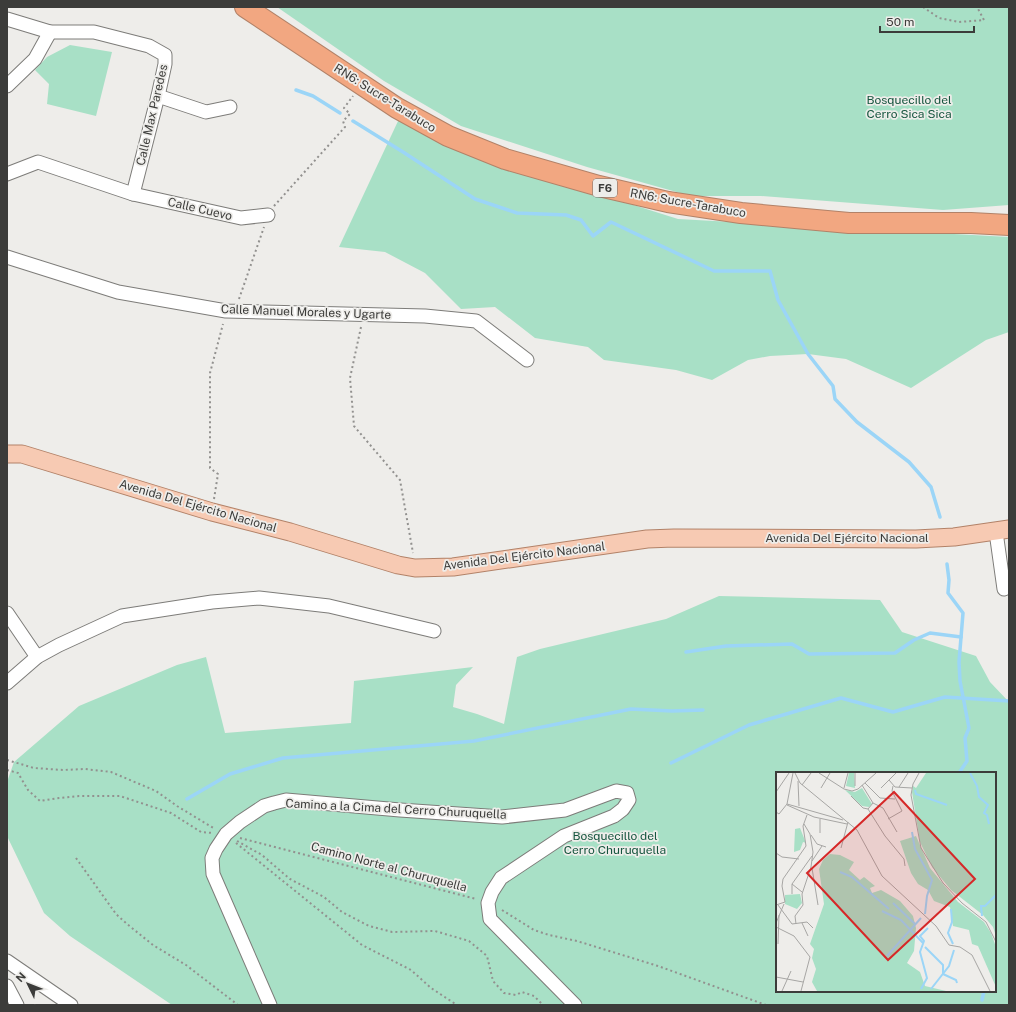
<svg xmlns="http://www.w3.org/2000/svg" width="1016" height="1012" font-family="'Public Sans',sans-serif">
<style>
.green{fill:#a8e0c6;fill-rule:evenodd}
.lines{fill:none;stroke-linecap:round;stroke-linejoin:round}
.stream{stroke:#9bd5f7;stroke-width:3.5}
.minor-casing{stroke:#7d7c79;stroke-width:15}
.major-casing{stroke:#b28268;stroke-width:19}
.highway-casing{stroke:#b28268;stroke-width:22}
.path{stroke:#92918f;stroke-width:2;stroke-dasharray:2 3;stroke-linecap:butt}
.minor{stroke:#fff;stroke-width:13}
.major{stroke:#f7cab3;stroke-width:17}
.highway{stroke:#f2a781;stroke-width:20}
.labels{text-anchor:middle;stroke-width:3.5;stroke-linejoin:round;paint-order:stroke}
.shield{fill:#eeedea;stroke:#71716f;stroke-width:1}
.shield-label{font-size:11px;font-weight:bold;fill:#3c3c3a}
.street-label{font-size:12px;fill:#3c3c3a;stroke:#eeedea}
.park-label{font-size:12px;fill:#15553e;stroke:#eeedea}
.inset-river{fill:none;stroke:#9bd5f7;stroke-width:2}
.inset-road{fill:none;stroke:#a7a6a4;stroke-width:1}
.view{fill:#d62828;fill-opacity:0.15;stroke:#d62828;stroke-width:2}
.inset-edge{fill:none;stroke:#3c3c3a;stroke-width:2}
</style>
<rect width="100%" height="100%" fill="#eeedea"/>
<!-- green -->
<g class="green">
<path d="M 277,7 L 1009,7 L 1009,205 L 943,210 L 761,196 L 691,196 L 587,167 L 461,126 L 384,81 Z"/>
<path d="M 70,45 L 112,52 L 96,116 L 47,104 L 49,84 L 35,70 L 47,57 Z"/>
<path d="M 399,119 L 586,190 L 678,219 L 1009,237 L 1009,332 L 986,340 L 911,388 L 846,359 L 808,354 L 770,356 L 748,360 L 712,380 L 676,370 L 604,360 L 588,347 L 535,338 L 495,307 L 461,309 L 425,273 L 385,252 L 339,247 Z"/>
<path d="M 719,596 L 880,600 L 902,632 L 976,656 L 990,682 L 1009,702 L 1009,1005 L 172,1005 L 70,936 L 44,913 L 7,836 L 7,782 L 14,762 L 79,706 L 177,665 L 206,657 L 225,733 L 351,723 L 354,681 L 473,667 L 456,685 L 453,707 L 477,714 L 504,724 L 517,657 L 540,649 L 666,619 ZM 777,773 L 995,773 L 995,991 L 777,991 Z"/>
</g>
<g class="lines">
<!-- stream -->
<g class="stream">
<path d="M 296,90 L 313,96 L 340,113"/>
<path d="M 353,121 L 403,152 L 475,199 L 517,213 L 566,215 L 581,220 L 593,236 L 611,222 L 714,271 L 770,271 L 778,300 L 808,354 L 833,386 L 835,399 L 857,422 L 909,462 L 931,487 L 940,517"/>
<path d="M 947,564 L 949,580 L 948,593 L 963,613 L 959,662 L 960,681 L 969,728 L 965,738 L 967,761 L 959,773"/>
<path d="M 686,652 L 726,646 L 792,644 L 809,654 L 895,653 L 914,640 L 930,633 L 961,637"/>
<path d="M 671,763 L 749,725 L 841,698 L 893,712 L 945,697 L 1009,701"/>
<path d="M 187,799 L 230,774 L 283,758 L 474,741 L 631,709 L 672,711 L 703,710"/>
<path d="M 982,1000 L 984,991"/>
</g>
<!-- minor casing -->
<g class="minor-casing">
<g id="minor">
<path d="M 7,19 L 50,32 L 94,32 L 149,46 L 165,55 L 165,64 L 158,96 L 133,194"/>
<path d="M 7,86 L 35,59 L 50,32"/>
<path d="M 158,96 L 206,112 L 230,107"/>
<path d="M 7,174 L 38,162 L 133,194 L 241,218 L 268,215"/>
<path d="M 7,257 L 118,292 L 226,311 L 425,316 L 476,321 L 527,360"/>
<path d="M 996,532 L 1004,589"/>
<path d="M 7,613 L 37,657"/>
<path d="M 7,683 L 37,657 L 59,645 L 122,616 L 212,602 L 259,598 L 329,606 L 434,631"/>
<path d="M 7,961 L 71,1005"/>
<path d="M 7,986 L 17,1005"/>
<path d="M 270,1005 L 213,874 L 212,858 L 216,849 L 226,834 L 240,822 L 264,806 L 274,803 L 286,800 L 400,810 L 502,817 L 565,810 L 616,791 L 627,793 L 629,800 L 623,809 L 614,816 L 564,836 L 501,878 L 492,892 L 488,903 L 490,919 L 575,1005"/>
</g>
</g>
<!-- major casing -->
<g class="major-casing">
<path id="major" d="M 7,454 L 22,454 L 212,512 L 290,532 L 398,565 L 415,568 L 453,567 L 647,539 L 674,538 L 916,539 L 954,537 L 1009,529"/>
</g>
<!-- highway casing -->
<g class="highway-casing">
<path id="highway" d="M 245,7 L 397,108 L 448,136 L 505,159 L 599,186 L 668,202 L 741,213 L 849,223 L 971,223 L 1009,225"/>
</g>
<!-- path -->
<g class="path">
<path d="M 923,7 L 939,18 L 959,22 L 984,20 L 977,7"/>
<path d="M 274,206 L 345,127 L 343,121 L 350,114 L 344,108 L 353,96"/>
<path d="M 239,299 L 264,227"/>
<path d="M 361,327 L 350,378 L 354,426 L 400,480 L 413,553"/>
<path d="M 214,499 L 218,474 L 210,468 L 210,373 L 223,324"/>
<path d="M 7,760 L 34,768 L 63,770 L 85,769 L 111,772 L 156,791 L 177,806 L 215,829"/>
<path d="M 7,770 L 18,773 L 28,790 L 40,801 L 59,798 L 79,796 L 120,796 L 171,813 L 201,832 L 213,833"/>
<path d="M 240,838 L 476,899"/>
<path d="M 237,841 L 262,855 L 290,879 L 324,897 L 342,912 L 369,926 L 392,932 L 435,931 L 469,941 L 487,956 L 493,981 L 504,993 L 516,995 L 522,992 L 534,996 L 543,1005"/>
<path d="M 236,843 L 362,945 L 411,970 L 431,988 L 457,1005"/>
<path d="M 76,858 L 116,914 L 127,924 L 153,945 L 186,965 L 238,1005"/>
<path d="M 502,910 L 534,930 L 549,935 L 577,941 L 658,966 L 766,1005"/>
</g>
<!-- minor -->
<use href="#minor" class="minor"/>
<!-- major -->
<use href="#major" class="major"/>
<!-- highway -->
<use href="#highway" class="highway"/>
</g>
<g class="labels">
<!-- shield labels -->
<rect class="shield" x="593" y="179" width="24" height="18" rx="3"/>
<g class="shield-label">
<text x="605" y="192">F6</text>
</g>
<!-- street labels -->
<g class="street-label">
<text transform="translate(385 98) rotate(32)" y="4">RN6: Sucre-Tarabuco</text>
<text transform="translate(152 115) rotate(-77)" y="4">Calle Max Paredes</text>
<text transform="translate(688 203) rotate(10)" y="4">RN6: Sucre-Tarabuco</text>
<text transform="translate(200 209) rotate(13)" y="4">Calle Cuevo</text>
<text transform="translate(306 312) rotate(2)" y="4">Calle Manuel Morales y Ugarte</text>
<text transform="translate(198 506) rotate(16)" y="4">Avenida Del Ejército Nacional</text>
<text x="847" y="542">Avenida Del Ejército Nacional</text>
<text transform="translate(524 556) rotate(-7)" y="4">Avenida Del Ejército Nacional</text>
<text transform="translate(396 809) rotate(3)" y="4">Camino a la Cima del Cerro Churuquella</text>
<text transform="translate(389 867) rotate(15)" y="4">Camino Norte al Churuquella</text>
</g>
<!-- park labels -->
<g class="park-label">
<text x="909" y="104">Bosquecillo del<tspan x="909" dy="14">Cerro Sica Sica</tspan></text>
<text x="615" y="840">Bosquecillo del<tspan x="615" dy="14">Cerro Churuquella</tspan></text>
</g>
</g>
<!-- overview -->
<g transform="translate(776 772)">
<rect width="220" height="220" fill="#eeedea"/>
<path d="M 73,1 L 78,1 L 79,16 L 70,14 ZM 150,1 L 220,1 L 220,164 L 217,155 L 207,143 L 175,118 L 156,95 L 144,70 L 136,20 L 137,14 L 140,16 ZM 86,16 L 96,32 L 93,35 L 86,34 L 69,18 L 79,20 ZM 24,56 L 30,71 L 27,70 L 24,78 L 18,80 L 19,57 ZM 140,64 L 154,96 L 182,130 L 208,150 L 215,161 L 220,175 L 220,215 L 202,174 L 196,172 L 193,158 L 177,154 L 174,135 L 158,129 L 152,118 L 142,112 L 135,101 L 124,69 ZM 54,82 L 64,83 L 78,90 L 73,98 L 84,108 L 88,105 L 99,114 L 94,116 L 96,121 L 105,118 L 124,129 L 137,144 L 140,156 L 138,179 L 131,191 L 144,200 L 149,214 L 170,219 L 41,219 L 36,210 L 40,197 L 36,186 L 38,177 L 34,172 L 48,132 L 43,97 L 47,88 ZM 24,122 L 26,131 L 21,137 L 9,132 L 9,123 Z" fill="#a8e0c6"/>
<path class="inset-river" d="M 194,1 L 201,14 L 203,25 L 212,33 L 208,41 L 211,43 L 213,52M 139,18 L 140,22 L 171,33M 136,60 L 139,77 L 156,108 L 151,124 L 149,142M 64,100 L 76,105 L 113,137M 117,131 L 140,153M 175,137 L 176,150 L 172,161 L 177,172M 106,139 L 125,148 L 147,171M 206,144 L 205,134 L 209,134 L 220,123M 149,175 L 167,193 L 167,202 L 180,208 L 181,211M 111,184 L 145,146M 145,217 L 151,206 L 144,180 L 148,169 L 144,164 L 152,156M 155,217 L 173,194 L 178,178"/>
<path class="inset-road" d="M 19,1 L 24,11 L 81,58 L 106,104 L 160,154 L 173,173 L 184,175 L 196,183 L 214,219M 43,1 L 68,17 L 76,19 L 82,17 L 100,1M 79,1 L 79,14M 143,1 L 137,12 L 135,23 L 145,76 L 167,111 L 186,131 L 210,150 L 220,170M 113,8 L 119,15 L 136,16M 22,9 L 23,34M 89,11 L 104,26 L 119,27M 26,13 L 35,1M 86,13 L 97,31 L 107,36 L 121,60M 123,15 L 132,1M 45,16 L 54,1M 68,16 L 72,1M 105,16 L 120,1M 0,20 L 13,1M 75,24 L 87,36 L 92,37 L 97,31M 11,32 L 67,48M 11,33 L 38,45 L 71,52M 92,37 L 109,64 L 128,87 L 129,94M 0,40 L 3,42 L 11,32 L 17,1M 44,47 L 44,61M 112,47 L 126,39 L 116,19 L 117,14M 35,63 L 41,72 L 50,75M 65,76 L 72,50M 0,81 L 6,85 L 23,87M 36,89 L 46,74M 36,96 L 42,133M 16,112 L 26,120M 16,122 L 16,112 L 36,84M 0,133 L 9,130 L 6,114 L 7,107 L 30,74 L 27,54 L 31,43M 2,133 L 16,152 L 31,150 L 37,156M 0,151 L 8,132M 26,151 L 32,164M 20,152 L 19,144 L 27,133 L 26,122 L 35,95 L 37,80 L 34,62 L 28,52M 0,155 L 18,164 L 34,185 L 25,219M 2,172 L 3,143M 0,205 L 27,210M 6,219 L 15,199"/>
<path class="view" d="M 118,20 L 199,107 L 112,188 L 31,101 Z"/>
<rect width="220" height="220" class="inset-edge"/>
</g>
<!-- border -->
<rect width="1016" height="1012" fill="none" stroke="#3c3c3a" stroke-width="16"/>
<!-- north arrow -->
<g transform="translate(28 984) rotate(313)" stroke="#eeedea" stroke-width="3" paint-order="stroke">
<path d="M0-3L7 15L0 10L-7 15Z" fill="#3c3c3a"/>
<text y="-6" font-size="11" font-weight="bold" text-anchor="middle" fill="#3c3c3a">N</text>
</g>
<!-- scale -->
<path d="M880 26v6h94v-6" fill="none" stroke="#3c3c3a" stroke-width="2"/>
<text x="886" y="26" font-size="12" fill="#3c3c3a" stroke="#eeedea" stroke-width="3" paint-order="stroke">50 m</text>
</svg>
